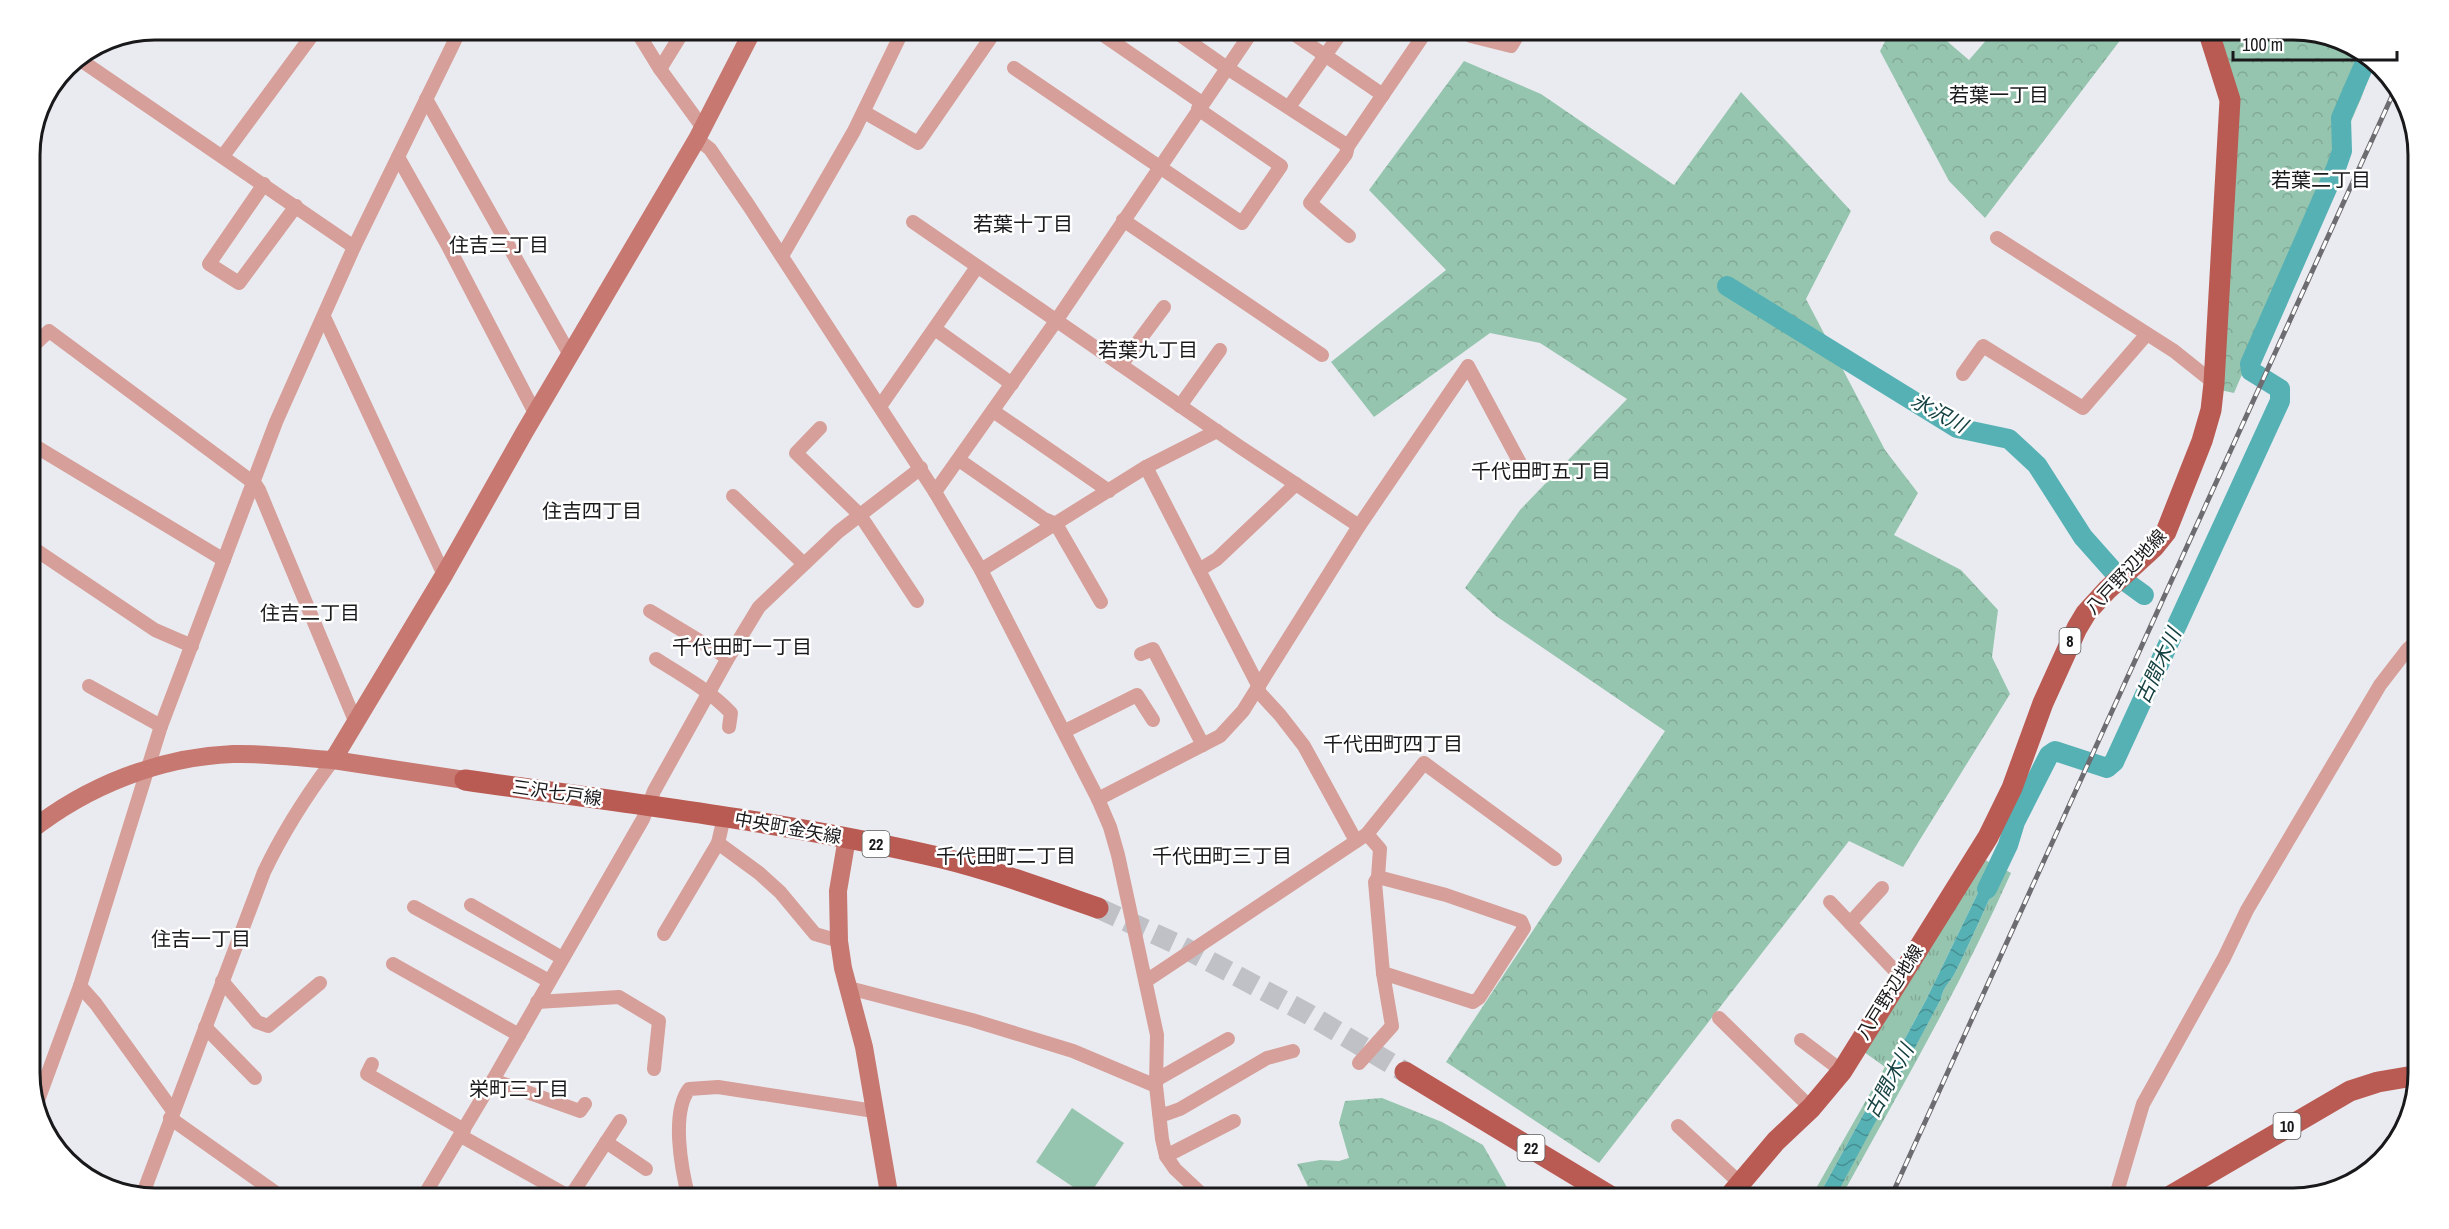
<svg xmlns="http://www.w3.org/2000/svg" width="2449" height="1229" font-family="'Archivo Narrow','Noto Sans JP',sans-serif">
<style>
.grass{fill:url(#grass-tufts)}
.forest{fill:url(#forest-crowns)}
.pitch{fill:#96c5af}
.water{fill:url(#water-waves)}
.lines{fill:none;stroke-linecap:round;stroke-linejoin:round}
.river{stroke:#56b1b4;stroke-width:20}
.primary-tunnel{stroke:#c0c1c6;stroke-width:21;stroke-dasharray:21 10;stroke-linecap:butt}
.street{stroke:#d69f99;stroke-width:14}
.secondary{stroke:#c77870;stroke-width:18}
.primary{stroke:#ba5b53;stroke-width:21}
.rail-casing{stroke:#6d6d71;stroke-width:5}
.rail{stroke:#fff;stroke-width:3;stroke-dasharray:9;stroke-linecap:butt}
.labels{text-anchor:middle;stroke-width:5;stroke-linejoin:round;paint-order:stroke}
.shield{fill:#fff;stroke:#5e5e5f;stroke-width:1.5}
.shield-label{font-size:16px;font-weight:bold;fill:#19191b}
.street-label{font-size:18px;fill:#19191b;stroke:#fff}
.neighbourhood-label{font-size:20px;fill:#19191b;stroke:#fff}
.water-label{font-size:20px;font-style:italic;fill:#154041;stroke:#fff}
.rim{fill:none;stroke:#19191b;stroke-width:3}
</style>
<defs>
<pattern id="grass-tufts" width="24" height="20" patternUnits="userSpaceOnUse" patternTransform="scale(1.5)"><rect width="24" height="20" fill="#96c5af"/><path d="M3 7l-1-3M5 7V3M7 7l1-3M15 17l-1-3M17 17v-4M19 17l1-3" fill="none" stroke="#81a996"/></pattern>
<pattern id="forest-crowns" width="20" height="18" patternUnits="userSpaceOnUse" patternTransform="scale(1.5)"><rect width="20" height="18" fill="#96c5af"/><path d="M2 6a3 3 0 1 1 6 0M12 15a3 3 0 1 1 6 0" fill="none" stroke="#81a996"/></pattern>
<pattern id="water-waves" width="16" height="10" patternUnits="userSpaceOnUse" patternTransform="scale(1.5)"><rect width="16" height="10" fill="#56b1b4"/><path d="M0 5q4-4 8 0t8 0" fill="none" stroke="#468f92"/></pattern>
</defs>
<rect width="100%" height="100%" fill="#eaebf1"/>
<!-- grass -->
<g class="grass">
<path d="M 1984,859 L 1992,864 L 1926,1000 L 1817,1199 L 1810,1199 L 1885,1067 L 1864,1052 Z"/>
<path d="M 2004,869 L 2011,873 C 1961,985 1899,1092 1840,1199 L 1833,1199 L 1941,999 C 1943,986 1951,982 1956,971 C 1973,937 1987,902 2004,869 Z"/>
</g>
<!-- forest -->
<g class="forest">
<path d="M 1891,30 L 1934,30 L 1969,60 L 1995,30 L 2128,30 L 1985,218 L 1949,181 L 1880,51 Z"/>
<path d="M 2214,30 L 2294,30 L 2349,43 L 2373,64 L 2362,96 L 2234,393 L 2220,390 L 2237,101 Z"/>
<path d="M 1464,61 L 1541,94 L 1674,185 L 1741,92 L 1851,211 L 1806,299 L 1885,450 L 1918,493 L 1894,535 L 1961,570 L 1998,610 L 1992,657 L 2010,694 L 1903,867 L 1849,841 L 1599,1163 L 1446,1062 L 1665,731 L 1496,616 L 1465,588 L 1520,510 L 1627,399 L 1540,343 L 1490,333 L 1374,417 L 1331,362 L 1446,270 L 1369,190 Z"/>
<path d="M 1382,1098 L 1442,1122 L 1483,1145 L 1513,1198 L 1314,1199 L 1297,1164 L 1320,1160 L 1339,1161 L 1349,1158 L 1339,1123 L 1345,1101 Z"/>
</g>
<!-- pitch -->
<path class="pitch" d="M 1072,1108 L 1124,1143 L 1088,1197 L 1036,1162 Z"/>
<!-- water -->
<path class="water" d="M 1992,864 L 2004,869 C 1987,902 1973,937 1956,971 C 1951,982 1943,986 1941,999 L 1839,1190 L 1833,1199 L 1817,1199 L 1926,1000 Z"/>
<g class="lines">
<!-- river -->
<g class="river">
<path d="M 1727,286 L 1957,428 L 2009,439 L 2037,465 L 2083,537 L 2115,573"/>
<path d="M 2122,579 L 2144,595"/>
<path d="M 1987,889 L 2008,845 L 2015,822 L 2049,755 L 2055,751 L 2107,768 L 2114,762 L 2280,401 L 2280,389 L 2251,371 L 2250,364 L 2336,168 L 2342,151 L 2341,118 L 2367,58"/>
</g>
<!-- primary-tunnel -->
<path class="primary-tunnel" d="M 1098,908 L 1181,946 L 1308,1014 L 1405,1072"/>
<!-- street -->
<g class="street">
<path d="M 636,30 L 660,69 L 703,128"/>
<path d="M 1096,30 L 1202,103"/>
<path d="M 1173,30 L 1227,68 L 1348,146"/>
<path d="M 1288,30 L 1383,95"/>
<path d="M 1461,30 L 1471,36 L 1511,46 L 1521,30"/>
<path d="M 79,59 L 354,247"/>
<path d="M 1014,68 L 1242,223 L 1281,166 L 1198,109"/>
<path d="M 660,69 L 684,30"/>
<path d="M 426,99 L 570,355"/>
<path d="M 1289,107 L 1343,30"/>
<path d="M 864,112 L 918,143 L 996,30"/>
<path d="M 697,139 L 710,149 L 749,206 L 935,492 L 981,570 L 1098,799 L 1110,827 L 1118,855 L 1157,1035 L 1156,1086 L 1162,1139 L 1166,1156 L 1175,1169 L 1207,1199"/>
<path d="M 223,156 L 316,30"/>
<path d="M 398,157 L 447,244 L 535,413"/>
<path d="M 264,184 L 209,264 L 239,283 L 296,206"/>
<path d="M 1123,220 L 1322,355"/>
<path d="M 913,222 L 1240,447 L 1359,526 L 1243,711 L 1220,736 L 1098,799"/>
<path d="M 1349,236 L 1310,203 L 1346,154 L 1348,146 L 1427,30"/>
<path d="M 1997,238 L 2174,351 L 2214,383"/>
<path d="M 782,256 L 854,131 L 903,30"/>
<path d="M 324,317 L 444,575"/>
<path d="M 935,329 L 1012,384"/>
<path d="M 30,349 L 49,331 L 255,484 L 259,490 L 356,723"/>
<path d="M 1121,365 L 1164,307"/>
<path d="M 1963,374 L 1983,346 L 2083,408 L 2147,334"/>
<path d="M 881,405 L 977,267"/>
<path d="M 1180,406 L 1220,350"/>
<path d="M 993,411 L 1109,491"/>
<path d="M 820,428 L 796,453 L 860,515 L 917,601"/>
<path d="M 30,443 L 224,560"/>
<path d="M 959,460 L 1044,519 L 1056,524 L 1101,602"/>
<path d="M 1146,467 L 1259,687"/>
<path d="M 935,492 L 1056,321 L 1253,30"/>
<path d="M 733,496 L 804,564"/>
<path d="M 1359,526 L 1468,366 L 1521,465"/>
<path d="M 30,546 L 155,630 L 192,646"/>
<path d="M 981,570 L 1146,467 L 1217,431"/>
<path d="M 1199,570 L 1217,559 L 1296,484"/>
<path d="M 650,611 L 728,658"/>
<path d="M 1141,654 L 1153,649 L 1203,745"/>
<path d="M 656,659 C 682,675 710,691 731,713 L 729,727"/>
<path d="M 89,686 L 161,726"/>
<path d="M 1257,690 L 1280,715 L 1304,746 L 1356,841"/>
<path d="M 1065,731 L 1137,695 L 1153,720"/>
<path d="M 724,817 L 718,843 L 759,873 L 780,892 L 815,934 L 839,941"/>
<path d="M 1367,834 L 1380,849 L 1378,877 L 1446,895 L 1521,921 L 1524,928 L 1479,998 L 1473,1002 L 1383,973 L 1375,882 L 1378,877"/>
<path d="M 1830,902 L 1900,976"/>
<path d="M 471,905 L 562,958"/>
<path d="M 414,907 L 549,981"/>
<path d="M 1850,923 L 1882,888"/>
<path d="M 664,934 L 718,843"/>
<path d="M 393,964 L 519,1035"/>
<path d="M 222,981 L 257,1022 L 268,1026 L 320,983"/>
<path d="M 1146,981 L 1367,834 L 1424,763 L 1555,859"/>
<path d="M 80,986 L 96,1004 L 173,1111"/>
<path d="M 849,988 L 972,1020 L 1073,1051 L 1156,1086"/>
<path d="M 537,1002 L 619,997 L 659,1021 L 654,1069"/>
<path d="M 1719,1018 L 1811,1108"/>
<path d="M 205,1027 L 255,1078"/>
<path d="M 1801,1040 L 1842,1071"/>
<path d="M 1359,1063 L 1392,1026 L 1383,973"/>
<path d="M 372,1064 L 367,1074 L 464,1130"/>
<path d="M 493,1080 L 580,1111 L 585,1104"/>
<path d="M 1156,1080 L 1228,1039"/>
<path d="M 37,1103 L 80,986 L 161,726 L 276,422 L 354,247 L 460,30"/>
<path d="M 1159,1113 L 1166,1114 L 1180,1109 L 1267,1058 L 1293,1051"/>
<path d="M 170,1118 L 276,1193"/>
<path d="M 1678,1126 L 1740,1183"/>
<path d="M 461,1136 L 570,1197 L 620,1121"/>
<path d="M 606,1142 L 646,1169"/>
<path d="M 1166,1156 L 1234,1121"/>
<path d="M 142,1196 L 264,872 C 283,832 306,796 333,760"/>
<path d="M 422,1199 L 493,1080 L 643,819 L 654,791 L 728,658 L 759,607 L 838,532 L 921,468"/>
<path d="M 689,1199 C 681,1168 671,1113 689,1089 L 718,1087 L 874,1111"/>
<path d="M 2115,1199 L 2143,1104 L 2224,958 L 2247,910 L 2380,685 L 2407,650 L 2419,639"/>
</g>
<!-- secondary -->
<g class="secondary">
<path d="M 333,760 L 465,780"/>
<path d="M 30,831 C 87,786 159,757 233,754 C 266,753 300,758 333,760 L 444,575 L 524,433 L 697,139 L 753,30"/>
<path d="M 847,838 L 838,891 L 839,941 L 843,968 L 864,1047 L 890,1199"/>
</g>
<!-- primary -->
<g class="primary">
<path d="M 465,780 C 624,803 785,821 942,858 C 995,871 1046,890 1098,908"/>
<path d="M 1405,1072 L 1615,1199"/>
<path d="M 1727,1199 L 1776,1141 L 1811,1108 L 1842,1071 L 1988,837 L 2012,788 L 2043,703 L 2077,628 L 2086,613 L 2107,590 L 2154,547 L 2166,532 L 2202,441 L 2211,410 L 2214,383 L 2230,100 L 2208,30"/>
<path d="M 2165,1199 L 2350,1091 L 2378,1082 L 2419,1075"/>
</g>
<!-- rail casing -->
<g class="rail-casing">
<path id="rail" d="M 1890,1199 L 2397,85"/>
</g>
<!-- rail -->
<use href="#rail" class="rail"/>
</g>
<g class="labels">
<!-- shield labels -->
<g class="shield">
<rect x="2059.5" y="628" width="21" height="26" rx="4.5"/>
<rect x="862.5" y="831" width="27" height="26" rx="4.5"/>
<rect x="2273.5" y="1113" width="27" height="26" rx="4.5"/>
<rect x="1517.5" y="1135" width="27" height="26" rx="4.5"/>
</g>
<g class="shield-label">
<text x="2070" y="647">8</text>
<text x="876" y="850">22</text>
<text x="2287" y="1132">10</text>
<text x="1531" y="1154">22</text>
</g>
<!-- street labels -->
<g class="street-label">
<text transform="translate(2126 572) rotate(-47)" y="6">八戸野辺地線</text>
<text transform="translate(557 793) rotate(8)" y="6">三沢七戸線</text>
<text transform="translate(788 828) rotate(10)" y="6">中央町金矢線</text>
<text transform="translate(1890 992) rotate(-58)" y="6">八戸野辺地線</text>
</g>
<!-- neighbourhood labels -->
<g class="neighbourhood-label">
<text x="1999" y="102">若葉一丁目</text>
<text x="2321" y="187">若葉二丁目</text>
<text x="1023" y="231">若葉十丁目</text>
<text x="499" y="252">住吉三丁目</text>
<text x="1148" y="357">若葉九丁目</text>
<text x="1541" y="478">千代田町五丁目</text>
<text x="592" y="518">住吉四丁目</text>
<text x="310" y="620">住吉二丁目</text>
<text x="742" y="654">千代田町一丁目</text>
<text x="1393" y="751">千代田町四丁目</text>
<text x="1006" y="863">千代田町二丁目</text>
<text x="1222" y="863">千代田町三丁目</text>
<text x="201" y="946">住吉一丁目</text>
<text x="519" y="1096">栄町三丁目</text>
</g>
<!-- water labels -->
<g class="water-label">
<text transform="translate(1939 413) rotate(28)" y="7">氷沢川</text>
<text transform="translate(2158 666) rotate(-65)" y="7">古間木川</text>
<text transform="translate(1889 1081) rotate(-62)" y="7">古間木川</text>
</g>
</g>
<!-- crop -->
<path d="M0 0H2449V1229H0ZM155 40H2293A115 115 0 0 1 2408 155V1073A115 115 0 0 1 2293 1188H155A115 115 0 0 1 40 1073V155A115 115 0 0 1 155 40Z" fill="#fff" fill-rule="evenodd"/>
<path class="rim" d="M155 40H2293A115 115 0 0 1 2408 155V1073A115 115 0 0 1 2293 1188H155A115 115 0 0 1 40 1073V155A115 115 0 0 1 155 40Z"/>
<!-- scale -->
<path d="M2233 51v9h164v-9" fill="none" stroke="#19191b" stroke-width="3"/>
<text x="2242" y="51" font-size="18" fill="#19191b" stroke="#ffffff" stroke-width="4.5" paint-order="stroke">100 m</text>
</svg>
